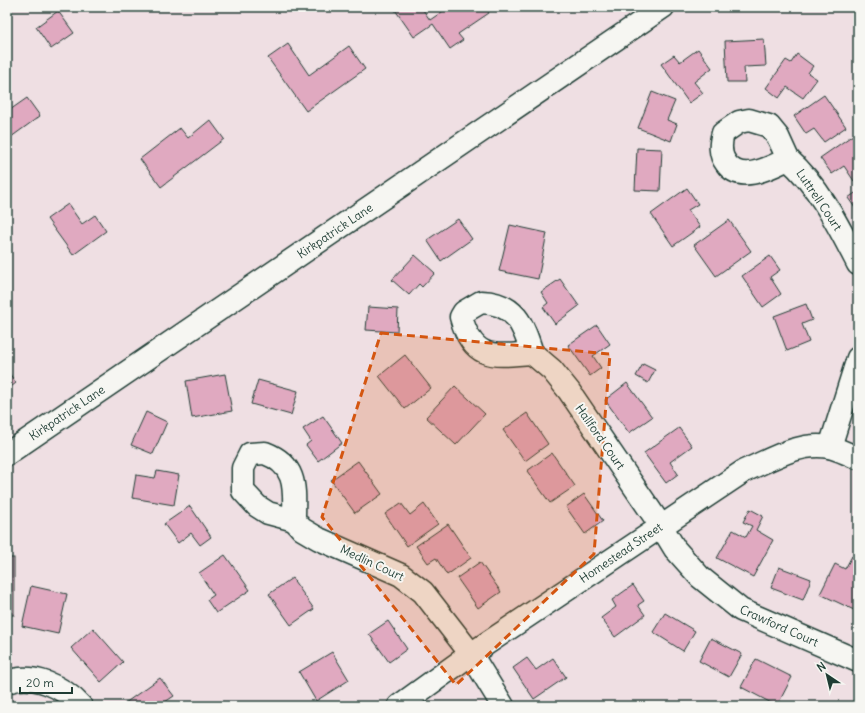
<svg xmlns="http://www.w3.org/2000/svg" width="865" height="713" font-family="Delius,sans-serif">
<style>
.building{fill:#e0a9c0;stroke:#1f3d34}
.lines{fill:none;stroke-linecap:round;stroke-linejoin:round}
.minor-casing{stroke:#1f3d34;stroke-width:25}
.minor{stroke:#f6f6f2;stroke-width:22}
.marked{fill:#d45610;fill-opacity:0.2;stroke:#d45610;stroke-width:3;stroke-dasharray:8 5;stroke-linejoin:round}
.labels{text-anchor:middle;stroke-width:4;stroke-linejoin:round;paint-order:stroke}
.street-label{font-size:12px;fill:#1f3d34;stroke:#f6f6f2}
</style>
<rect width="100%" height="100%" fill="#efdfe3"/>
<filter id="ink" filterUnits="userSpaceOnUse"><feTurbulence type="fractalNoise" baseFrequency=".025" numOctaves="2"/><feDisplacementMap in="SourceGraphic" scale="8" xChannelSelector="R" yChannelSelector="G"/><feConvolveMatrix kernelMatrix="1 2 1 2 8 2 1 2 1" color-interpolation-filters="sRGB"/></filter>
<g filter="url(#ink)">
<!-- building -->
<g class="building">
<path d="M 393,7 L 421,7 L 430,20 L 449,7 L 486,7 L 489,13 L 458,34 L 463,40 L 450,49 L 433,24 L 414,37 Z"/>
<path d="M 58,11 L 74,33 L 51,49 L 36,27 Z"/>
<path d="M 764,39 L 766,66 L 744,67 L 745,82 L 727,82 L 725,41 Z"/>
<path d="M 288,44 L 309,75 L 349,46 L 365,69 L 306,111 L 268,58 Z"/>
<path d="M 698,49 L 712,68 L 694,82 L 703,93 L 689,103 L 661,64 L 674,55 L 680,62 Z"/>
<path d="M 797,54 L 813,66 L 808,73 L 817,79 L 803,98 L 787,87 L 779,98 L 766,88 L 786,60 L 791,63 Z"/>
<path d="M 652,92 L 675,101 L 667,120 L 677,124 L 671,141 L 638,128 Z"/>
<path d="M 824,95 L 846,127 L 824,142 L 814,129 L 806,134 L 794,116 Z"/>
<path d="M 27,98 L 40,116 L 7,140 L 7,112 Z"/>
<path d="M 210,120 L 224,139 L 161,187 L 140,159 L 180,128 L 188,138 Z"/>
<path d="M 853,135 L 858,143 L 858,179 L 854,181 L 844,166 L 832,174 L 820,158 Z"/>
<path d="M 637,148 L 662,149 L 660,191 L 635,190 Z"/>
<path d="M 687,188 L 698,204 L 688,210 L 700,227 L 673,246 L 651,214 Z"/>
<path d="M 858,191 L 858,212 L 848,198 Z"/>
<path d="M 68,204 L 82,224 L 95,215 L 106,231 L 73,255 L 47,219 Z"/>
<path d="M 458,219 L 472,239 L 441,261 L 427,240 Z"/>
<path d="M 729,220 L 751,251 L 716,276 L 694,245 Z"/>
<path d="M 510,225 L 547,233 L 538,279 L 499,271 Z"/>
<path d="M 415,255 L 435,273 L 422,287 L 419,284 L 409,295 L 392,280 Z"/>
<path d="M 770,256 L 780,270 L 770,277 L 781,294 L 763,307 L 742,276 Z"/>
<path d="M 560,279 L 579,306 L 555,324 L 543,307 L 548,303 L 541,292 Z"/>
<path d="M 806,304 L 812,320 L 802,324 L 809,342 L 787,351 L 774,316 Z"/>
<path d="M 368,307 L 398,309 L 397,332 L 366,330 Z"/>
<path d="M 597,325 L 610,344 L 593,356 L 601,368 L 590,376 L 568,345 Z"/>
<path d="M 405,355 L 431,388 L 405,409 L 379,376 Z"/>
<path d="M 643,364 L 655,370 L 648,383 L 636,376 Z"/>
<path d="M 7,370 L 16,383 L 7,390 Z"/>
<path d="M 225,374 L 232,411 L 192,418 L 186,381 Z"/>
<path d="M 258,380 L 298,391 L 291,415 L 251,404 Z"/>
<path d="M 627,383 L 652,417 L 629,433 L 605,400 Z"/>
<path d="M 455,386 L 485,414 L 456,445 L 426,417 Z"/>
<path d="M 146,412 L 167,422 L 153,454 L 131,445 Z"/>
<path d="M 527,413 L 548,444 L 525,461 L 503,430 Z"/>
<path d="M 323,416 L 342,443 L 318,461 L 306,445 L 311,441 L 303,429 Z"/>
<path d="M 679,428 L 692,446 L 670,462 L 678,474 L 666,483 L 644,453 Z"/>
<path d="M 552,453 L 575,486 L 550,503 L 527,471 Z"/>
<path d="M 358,461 L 382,494 L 355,513 L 331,480 Z"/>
<path d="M 157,471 L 179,475 L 174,505 L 132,498 L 136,475 L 155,478 Z"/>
<path d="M 584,494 L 603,521 L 585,534 L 566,507 Z"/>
<path d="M 401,503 L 410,515 L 424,504 L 438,524 L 407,546 L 385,514 Z"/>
<path d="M 190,506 L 211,537 L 200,545 L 191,533 L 178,543 L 164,524 Z"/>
<path d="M 750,509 L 763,516 L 756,530 L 773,540 L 753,577 L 717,558 L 733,530 L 746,537 L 752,526 L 743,522 Z"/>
<path d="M 448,524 L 471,558 L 447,575 L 436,558 L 428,563 L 416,546 Z"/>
<path d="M 225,555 L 250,590 L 216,613 L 207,600 L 214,595 L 199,573 Z"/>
<path d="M 852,556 L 858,559 L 858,601 L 854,610 L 820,594 L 835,564 L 845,569 Z"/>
<rect x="7" y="558" width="7" height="57"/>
<path d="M 480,562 L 501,592 L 478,608 L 457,578 Z"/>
<path d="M 779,567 L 811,579 L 803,600 L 771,588 Z"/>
<path d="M 292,578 L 314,609 L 291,625 L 269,594 Z"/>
<path d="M 633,585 L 644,601 L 638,605 L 645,615 L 615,637 L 601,618 L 616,607 L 612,600 Z"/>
<path d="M 31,586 L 67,594 L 58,634 L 22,626 Z"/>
<path d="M 665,613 L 695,631 L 683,651 L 653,632 Z"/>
<path d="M 388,621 L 407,649 L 389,662 L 369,634 Z"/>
<path d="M 93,628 L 123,662 L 101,682 L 71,648 Z"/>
<path d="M 711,638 L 742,654 L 729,677 L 699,661 Z"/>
<path d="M 332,652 L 349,680 L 316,701 L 299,672 Z"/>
<path d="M 527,658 L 536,670 L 553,658 L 566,677 L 534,699 L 513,668 Z"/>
<path d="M 756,659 L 792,677 L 777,706 L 741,687 Z"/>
<path d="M 160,678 L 174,696 L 165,702 L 168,706 L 121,706 Z"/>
</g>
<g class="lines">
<!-- minor casing -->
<g class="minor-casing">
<g id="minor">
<path d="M 749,120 L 769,126 L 778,137 L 788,159 C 769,168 740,184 726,163 C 719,154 720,144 723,133 L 739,122 Z"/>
<path d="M 788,159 C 819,186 839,227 858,264"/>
<path d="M 481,302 C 515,303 523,324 532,353 C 494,356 473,361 461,317 L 464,312 Z"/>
<path d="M 532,353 L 552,370 L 569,391 L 661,526 L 675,549 L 700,577 L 741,610 L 858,661"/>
<path d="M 830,447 L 858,358"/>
<path d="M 265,453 C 299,466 294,491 294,520 L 268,513 L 257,506 L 243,491 L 243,468 L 250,454 Z"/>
<path d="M 7,454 L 663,7"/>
<path d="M 294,520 L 302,529 L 319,539 L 401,575 L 423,592 L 471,654 L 503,706"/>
<path d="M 7,682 C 33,672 64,687 81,706"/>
<path d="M 399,706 L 471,654 L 744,471 C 770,460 800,441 829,447 C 839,449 849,455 858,458"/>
</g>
</g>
<!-- minor -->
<use href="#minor" class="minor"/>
</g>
</g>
<!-- marked area -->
<path class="marked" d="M 381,333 L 610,354 L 594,554 L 456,685 L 322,517 Z"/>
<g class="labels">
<!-- street labels -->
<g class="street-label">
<text transform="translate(819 200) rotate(56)" y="4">Luttrell Court</text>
<text transform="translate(335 231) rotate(-34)" y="4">Kirkpatrick Lane</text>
<text transform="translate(67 413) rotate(-34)" y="4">Kirkpatrick Lane</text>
<text transform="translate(600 437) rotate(55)" y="4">Hallford Court</text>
<text transform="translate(621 553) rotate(-34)" y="4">Homestead Street</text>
<text transform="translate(372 563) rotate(25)" y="4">Medlin Court</text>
<text transform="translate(779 626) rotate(24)" y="4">Crawford Court</text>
</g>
</g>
<!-- margin -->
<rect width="865" height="713" fill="none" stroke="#f6f6f2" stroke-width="24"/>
<rect x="12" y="12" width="841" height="689" fill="none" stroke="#1f3d34" stroke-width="1.5" filter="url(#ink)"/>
<!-- north arrow -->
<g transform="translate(827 675) rotate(325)" stroke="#f6f6f2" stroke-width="3" paint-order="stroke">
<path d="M0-3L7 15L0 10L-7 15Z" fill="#1f3d34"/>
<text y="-6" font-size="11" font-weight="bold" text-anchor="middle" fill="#1f3d34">N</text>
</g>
<!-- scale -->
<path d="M20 687v6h52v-6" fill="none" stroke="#1f3d34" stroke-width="2"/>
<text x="26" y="687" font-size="12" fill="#1f3d34" stroke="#f6f6f2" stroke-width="3" paint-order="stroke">20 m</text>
</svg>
